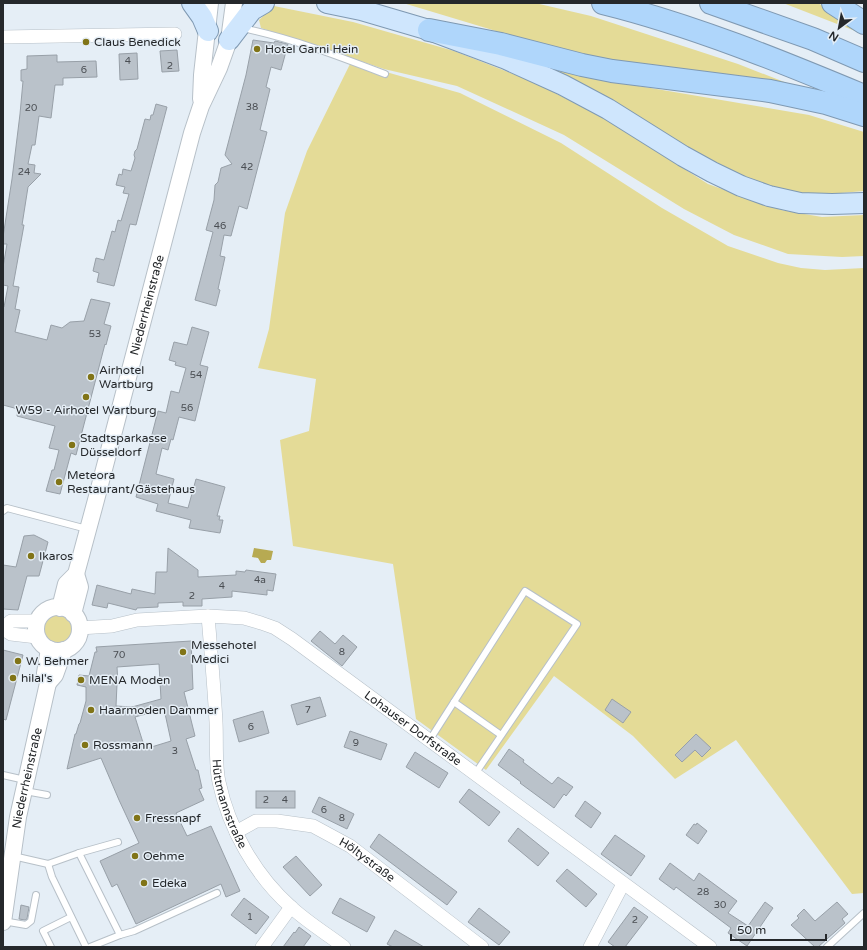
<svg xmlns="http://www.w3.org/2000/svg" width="867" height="950" font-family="'Varela Round',sans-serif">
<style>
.green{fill:#e4db97}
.water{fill:#b7aa52}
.building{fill:#bac2ca;stroke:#98a0a8;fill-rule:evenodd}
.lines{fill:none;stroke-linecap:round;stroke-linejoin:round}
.service-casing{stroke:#b7c0c8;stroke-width:8}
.minor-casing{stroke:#b7c0c8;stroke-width:14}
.tertiary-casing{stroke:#b7c0c8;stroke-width:18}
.primary-casing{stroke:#7f99b2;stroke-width:22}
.motorway-casing{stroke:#7f99b2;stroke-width:24}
.service{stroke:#fff;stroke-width:6}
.minor{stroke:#fff;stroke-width:13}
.tertiary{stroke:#fff;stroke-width:16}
.primary{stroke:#cfe6fd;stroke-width:20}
.motorway{stroke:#afd6fb;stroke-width:22}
.poi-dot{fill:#817417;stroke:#e5eef6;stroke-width:1.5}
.labels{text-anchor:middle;stroke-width:3;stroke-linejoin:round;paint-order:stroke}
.number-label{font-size:10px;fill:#4a4e53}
.poi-label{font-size:12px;fill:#25282b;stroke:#e5eef6;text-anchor:start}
.street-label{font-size:12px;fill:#25282b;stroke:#e5eef6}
</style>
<rect width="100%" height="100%" fill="#e5eef6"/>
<!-- green -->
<g class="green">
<path d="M 403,3 L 535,3 L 591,16 L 738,64 L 820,96 L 579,56 Z"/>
<path d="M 783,3 L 818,3 L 863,32 L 863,34 Z"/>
<path d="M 274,6 L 353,22 L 454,51 L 536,83 L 609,121 L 708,184 L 781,210 L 822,217 L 864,215 L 864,256 L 842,257 L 788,254 L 734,235 L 684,209 L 564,135 L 457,86 L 384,69 L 261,28 L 259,20 Z"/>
<path d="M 351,62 L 460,93 L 561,143 L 662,208 L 728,246 L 778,263 L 801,268 L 825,270 L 864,268 L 864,893 L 852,894 L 736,740 L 675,779 L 633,736 L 554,676 L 486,770 L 416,719 L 393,564 L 293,546 L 280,440 L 309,431 L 316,379 L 258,368 L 269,329 L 285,213 L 307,151 Z"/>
<path d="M 543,65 L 621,83 L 809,115 L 864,132 L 864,191 L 829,194 L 796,194 L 747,179 L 692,151 Z"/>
<circle cx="58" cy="629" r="16"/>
</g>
<!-- water -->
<path class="water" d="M 254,548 L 273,551 L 271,560 L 267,560 L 265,563 L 261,563 L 258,558 L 252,557 Z"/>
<!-- building -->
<g class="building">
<path d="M 253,40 L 274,43 L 275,41 L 288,44 L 281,70 L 271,67 L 266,87 L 270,89 L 260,130 L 267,132 L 247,209 L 239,206 L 231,236 L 224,235 L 220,256 L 225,257 L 218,289 L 220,290 L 216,306 L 195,300 L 213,232 L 206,230 L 214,200 L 215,185 L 218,182 L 221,168 L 232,164 L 225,155 L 246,75 Z"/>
<path d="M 177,50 L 179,71 L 162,72 L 160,51 Z"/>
<path d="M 137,53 L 138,79 L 120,80 L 119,54 Z"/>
<path d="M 57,55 L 57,62 L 96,61 L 97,77 L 63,78 L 63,85 L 55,85 L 51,118 L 39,116 L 35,145 L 32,145 L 28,164 L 35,165 L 34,173 L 41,174 L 28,187 L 22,225 L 24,225 L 13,286 L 19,287 L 15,309 L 20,310 L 15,332 L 47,340 L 51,325 L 62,328 L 70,322 L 84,321 L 91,299 L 110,303 L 104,324 L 111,326 L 106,345 L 105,344 L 76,455 L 71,453 L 60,494 L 46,491 L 52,470 L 54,470 L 59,450 L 49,448 L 55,426 L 17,416 L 18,409 L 3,405 L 3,306 L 4,307 L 8,286 L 3,285 L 3,267 L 7,244 L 3,244 L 3,237 L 12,179 L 20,114 L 23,81 L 21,81 L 21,70 L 27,69 L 27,56 Z"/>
<path d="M 156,104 L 167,107 L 136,225 L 130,224 L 114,286 L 97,282 L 99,273 L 93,271 L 96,258 L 104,260 L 112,231 L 115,232 L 118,220 L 121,221 L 129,194 L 123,193 L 125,187 L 116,185 L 119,174 L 122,175 L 123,169 L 131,171 L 135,158 L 134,155 L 135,151 L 137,149 L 145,119 L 150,120 L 151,115 L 153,115 Z"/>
<path d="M 192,327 L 209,332 L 200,365 L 208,367 L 195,421 L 179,417 L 173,440 L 171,439 L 168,450 L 162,448 L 156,474 L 174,479 L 168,503 L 188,508 L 196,479 L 225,487 L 217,516 L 220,516 L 219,520 L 223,520 L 220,533 L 189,528 L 191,520 L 156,511 L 158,504 L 136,497 L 158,411 L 166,413 L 171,391 L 179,393 L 186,368 L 175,365 L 176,362 L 169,360 L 174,342 L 187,345 Z"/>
<path d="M 34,535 L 48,542 L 39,576 L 27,576 L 18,610 L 3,609 L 3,565 L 16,567 L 24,536 Z"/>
<path d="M 168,548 L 198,570 L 198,577 L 236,575 L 236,571 L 245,572 L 246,570 L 276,574 L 273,591 L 267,590 L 267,595 L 232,591 L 232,597 L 202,599 L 202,606 L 183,606 L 183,602 L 158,603 L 158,607 L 137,608 L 136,610 L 108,603 L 107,608 L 92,605 L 97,585 L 131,594 L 132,589 L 155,594 L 156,572 L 167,572 Z"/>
<path d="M 320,631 L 335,644 L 343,635 L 357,647 L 342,666 L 311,641 Z"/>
<path d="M 191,641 L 193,689 L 184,692 L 195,736 L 186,739 L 196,770 L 198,770 L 202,788 L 199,789 L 204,800 L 176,813 L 187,836 L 211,826 L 240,891 L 226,897 L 221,884 L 136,924 L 117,884 L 112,887 L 100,861 L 139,843 L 119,800 L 101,758 L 67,769 L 75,734 L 76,734 L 79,724 L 80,723 L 86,701 L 86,687 L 77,685 L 79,675 L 89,676 L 95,652 L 97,652 L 96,647 ZM 159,664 L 161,699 L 132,707 L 116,706 L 117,684 L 118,684 L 117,667 ZM 164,709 L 171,741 L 145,749 L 135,717 Z"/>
<path d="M 3,650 L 23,655 L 6,720 L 3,719 Z"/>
<path d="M 320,697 L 326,716 L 297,725 L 291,705 Z"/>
<path d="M 612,699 L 631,712 L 623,723 L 605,710 Z"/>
<path d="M 263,711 L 269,733 L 239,742 L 233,720 Z"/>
<path d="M 350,731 L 387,744 L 381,760 L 344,747 Z"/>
<path d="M 696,734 L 711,748 L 702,757 L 695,750 L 682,762 L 675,755 Z"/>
<path d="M 509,749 L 524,760 L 523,762 L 552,784 L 558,777 L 573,787 L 566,796 L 564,794 L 554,808 L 520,783 L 521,782 L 498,765 Z"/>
<path d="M 415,752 L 448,773 L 439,788 L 406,767 Z"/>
<path d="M 469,789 L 500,812 L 489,826 L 459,802 Z"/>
<rect x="256" y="791" width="39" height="17"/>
<path d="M 319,797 L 354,814 L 347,829 L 312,812 Z"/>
<path d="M 585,801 L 601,813 L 591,828 L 575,816 Z"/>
<path d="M 697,823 L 707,831 L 698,844 L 686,835 L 694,824 L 696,825 Z"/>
<path d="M 518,828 L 549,853 L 538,866 L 508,841 Z"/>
<path d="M 379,834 L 457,892 L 447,905 L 370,847 Z"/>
<path d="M 615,835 L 645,856 L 631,876 L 601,854 Z"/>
<path d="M 296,856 L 322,885 L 310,896 L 283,867 Z"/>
<path d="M 670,863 L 694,881 L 699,873 L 737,901 L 728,913 L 748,926 L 765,902 L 773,908 L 747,946 L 728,933 L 731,928 L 676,887 L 674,890 L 659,879 Z"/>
<path d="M 567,869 L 597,894 L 586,907 L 556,881 Z"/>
<path d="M 244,898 L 269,917 L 256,934 L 231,915 Z"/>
<path d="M 340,898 L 375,917 L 367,932 L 332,913 Z"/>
<path d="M 837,902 L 848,914 L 842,919 L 845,923 L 818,947 L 815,947 L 791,925 L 799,918 L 797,916 L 804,909 L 815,921 Z"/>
<path d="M 21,905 L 29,907 L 27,919 L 25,920 L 19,919 Z"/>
<path d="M 634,907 L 648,917 L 625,947 L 615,947 L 608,942 Z"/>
<path d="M 479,908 L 510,932 L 499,945 L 468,922 Z"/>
<path d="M 299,927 L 311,936 L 303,947 L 283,947 L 294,932 L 295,933 Z"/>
<path d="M 395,930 L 424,947 L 393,947 L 387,944 Z"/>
</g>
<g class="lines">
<!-- service casing -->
<g class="service-casing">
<g id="service">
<path d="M 242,28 C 291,38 338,56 385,74"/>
<path d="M 3,511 L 7,508 L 87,529"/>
<path d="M 454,702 L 501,735"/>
<path d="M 429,741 L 525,591 L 577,624 L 475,774"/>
<path d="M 3,775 L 25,780"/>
<path d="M 25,791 L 47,795"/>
<path d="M 79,853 L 118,842"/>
<path d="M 13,856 L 48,864 L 79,853 L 120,935 L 90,947"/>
<path d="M 48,864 L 52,877 L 86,947"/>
<path d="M 3,921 L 26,925 L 31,921 L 36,895"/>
<path d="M 120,935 L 134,931 L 217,893"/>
<path d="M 51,947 L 43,931 L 71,917"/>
<path d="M 827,947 L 864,913"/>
</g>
</g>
<!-- minor casing -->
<g class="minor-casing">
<g id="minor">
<path d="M 3,37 L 175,34"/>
<path id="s1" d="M 208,616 C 211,651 214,686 216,722 C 217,741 215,764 219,782 C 229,829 255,875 291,907 C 307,922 327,934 344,947"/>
<path d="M 3,628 L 11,621 L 38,621"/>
<path id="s2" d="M 79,628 L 112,626 L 137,620 L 208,616 L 244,618 L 261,623 L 275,628 L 292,639 L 710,947"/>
<path d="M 3,629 L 11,634 L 37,637"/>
<path id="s3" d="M 236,832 L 256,821 L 277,821 L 313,826 L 350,846 L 482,947"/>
<path d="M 262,947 L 291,907"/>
<path d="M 590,947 L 623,884"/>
</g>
</g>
<!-- tertiary casing -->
<g class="tertiary-casing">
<g id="tertiary">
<path d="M 201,99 L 202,75 L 210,3"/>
<circle cx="58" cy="629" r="22"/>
<path id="s4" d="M 60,608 L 66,584 L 76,574 L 96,500 L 192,133 L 201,106 L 219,68 L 229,40 L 234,3"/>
<path d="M 73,614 L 80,587 L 76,574"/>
<path d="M 48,683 L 55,675 L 64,650"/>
<path id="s5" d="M 3,922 L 18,817 L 48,683 L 45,673 L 49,649"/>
</g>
</g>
<!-- primary casing -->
<g class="primary-casing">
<g id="primary">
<path d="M 192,3 L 202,17 L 208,31"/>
<path d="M 327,3 L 361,10 L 429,30 L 506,59 L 563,85 L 608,109 L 683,156 L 712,172 L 741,186 L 769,196 L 800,203 L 832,204 L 864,203"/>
<path d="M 229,40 L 252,10 L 264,3"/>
</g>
</g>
<!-- motorway casing -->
<g class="motorway-casing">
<g id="motorway">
<path d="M 603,3 C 692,25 780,61 864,96"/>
<path d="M 711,3 L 813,39 L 864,61"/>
<path d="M 833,3 L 864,23"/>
<path d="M 429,30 L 501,44 L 582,65 L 612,71 L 770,91 L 826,103 L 864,115"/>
</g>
</g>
<!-- service -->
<use href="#service" class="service"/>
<!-- minor -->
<use href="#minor" class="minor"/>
<!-- tertiary -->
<use href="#tertiary" class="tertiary"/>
<!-- primary -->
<use href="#primary" class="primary"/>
<!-- motorway -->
<use href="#motorway" class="motorway"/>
</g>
<!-- markers -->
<g class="poi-dot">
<circle cx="86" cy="42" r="4"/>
<circle cx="257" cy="49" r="4"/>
<circle cx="91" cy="377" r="4"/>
<circle cx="86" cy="397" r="4"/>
<circle cx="72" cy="445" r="4"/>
<circle cx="59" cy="482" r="4"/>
<circle cx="31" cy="556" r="4"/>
<circle cx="183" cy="652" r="4"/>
<circle cx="18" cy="661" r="4"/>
<circle cx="13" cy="678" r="4"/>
<circle cx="81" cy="680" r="4"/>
<circle cx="91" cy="710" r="4"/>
<circle cx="85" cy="745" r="4"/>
<circle cx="137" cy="818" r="4"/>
<circle cx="135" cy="856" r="4"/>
<circle cx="144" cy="883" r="4"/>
</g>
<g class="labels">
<!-- number labels -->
<g class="number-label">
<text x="128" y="64">4</text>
<text x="170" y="69">2</text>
<text x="84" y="73">6</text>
<text x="252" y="110">38</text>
<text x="31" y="111">20</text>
<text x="247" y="170">42</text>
<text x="24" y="175">24</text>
<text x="220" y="229">46</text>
<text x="95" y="337">53</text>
<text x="196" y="378">54</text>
<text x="187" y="411">56</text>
<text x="260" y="583">4a</text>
<text x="222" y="589">4</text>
<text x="192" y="599">2</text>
<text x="342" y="655">8</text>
<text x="119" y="658">70</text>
<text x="308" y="713">7</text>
<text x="251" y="730">6</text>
<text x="356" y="746">9</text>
<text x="175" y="754">3</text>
<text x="266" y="803">2</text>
<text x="285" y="803">4</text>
<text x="324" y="813">6</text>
<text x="342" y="821">8</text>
<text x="703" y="895">28</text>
<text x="720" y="908">30</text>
<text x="250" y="920">1</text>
<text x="635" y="923">2</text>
</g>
<!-- poi labels -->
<g class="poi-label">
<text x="94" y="46">Claus Benedick</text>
<text x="265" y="53">Hotel Garni Hein</text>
<text x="99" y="374">Airhotel<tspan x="99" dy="14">Wartburg</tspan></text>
<text x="86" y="414" text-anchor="middle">W59 - Airhotel Wartburg</text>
<text x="80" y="442">Stadtsparkasse<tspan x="80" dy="14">Düsseldorf</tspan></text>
<text x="67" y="479">Meteora<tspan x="67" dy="14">Restaurant/Gästehaus</tspan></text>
<text x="39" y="560">Ikaros</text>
<text x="191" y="649">Messehotel<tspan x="191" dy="14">Medici</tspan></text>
<text x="26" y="665">W. Behmer</text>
<text x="21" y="682">hilal's</text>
<text x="89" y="684">MENA Moden</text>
<text x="99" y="714">Haarmoden Dammer</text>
<text x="93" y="749">Rossmann</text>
<text x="145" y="822">Fressnapf</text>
<text x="143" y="860">Oehme</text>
<text x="152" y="887">Edeka</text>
</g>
<!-- street labels -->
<g class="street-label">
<text dy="4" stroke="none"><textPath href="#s4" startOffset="317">Niederrheinstraße</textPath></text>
<text dy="4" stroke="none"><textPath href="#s2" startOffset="369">Lohauser Dorfstraße</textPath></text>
<text dy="4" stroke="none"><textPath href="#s5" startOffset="146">Niederrheinstraße</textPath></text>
<text dy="4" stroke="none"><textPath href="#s1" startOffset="190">Hüttmannstraße</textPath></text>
<text dy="4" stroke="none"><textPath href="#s3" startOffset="144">Höltystraße</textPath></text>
</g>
</g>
<!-- border -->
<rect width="867" height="950" fill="none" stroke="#25282b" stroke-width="8"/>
<!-- north arrow -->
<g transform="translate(839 28) rotate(212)" stroke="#e5eef6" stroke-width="3" paint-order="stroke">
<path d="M0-3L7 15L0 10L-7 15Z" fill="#25282b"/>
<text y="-6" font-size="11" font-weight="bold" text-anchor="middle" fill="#25282b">N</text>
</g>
<!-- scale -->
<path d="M731 934v6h95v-6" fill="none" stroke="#25282b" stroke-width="2"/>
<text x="737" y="934" font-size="12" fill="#25282b" stroke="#e5eef6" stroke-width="3" paint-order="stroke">50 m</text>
</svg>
